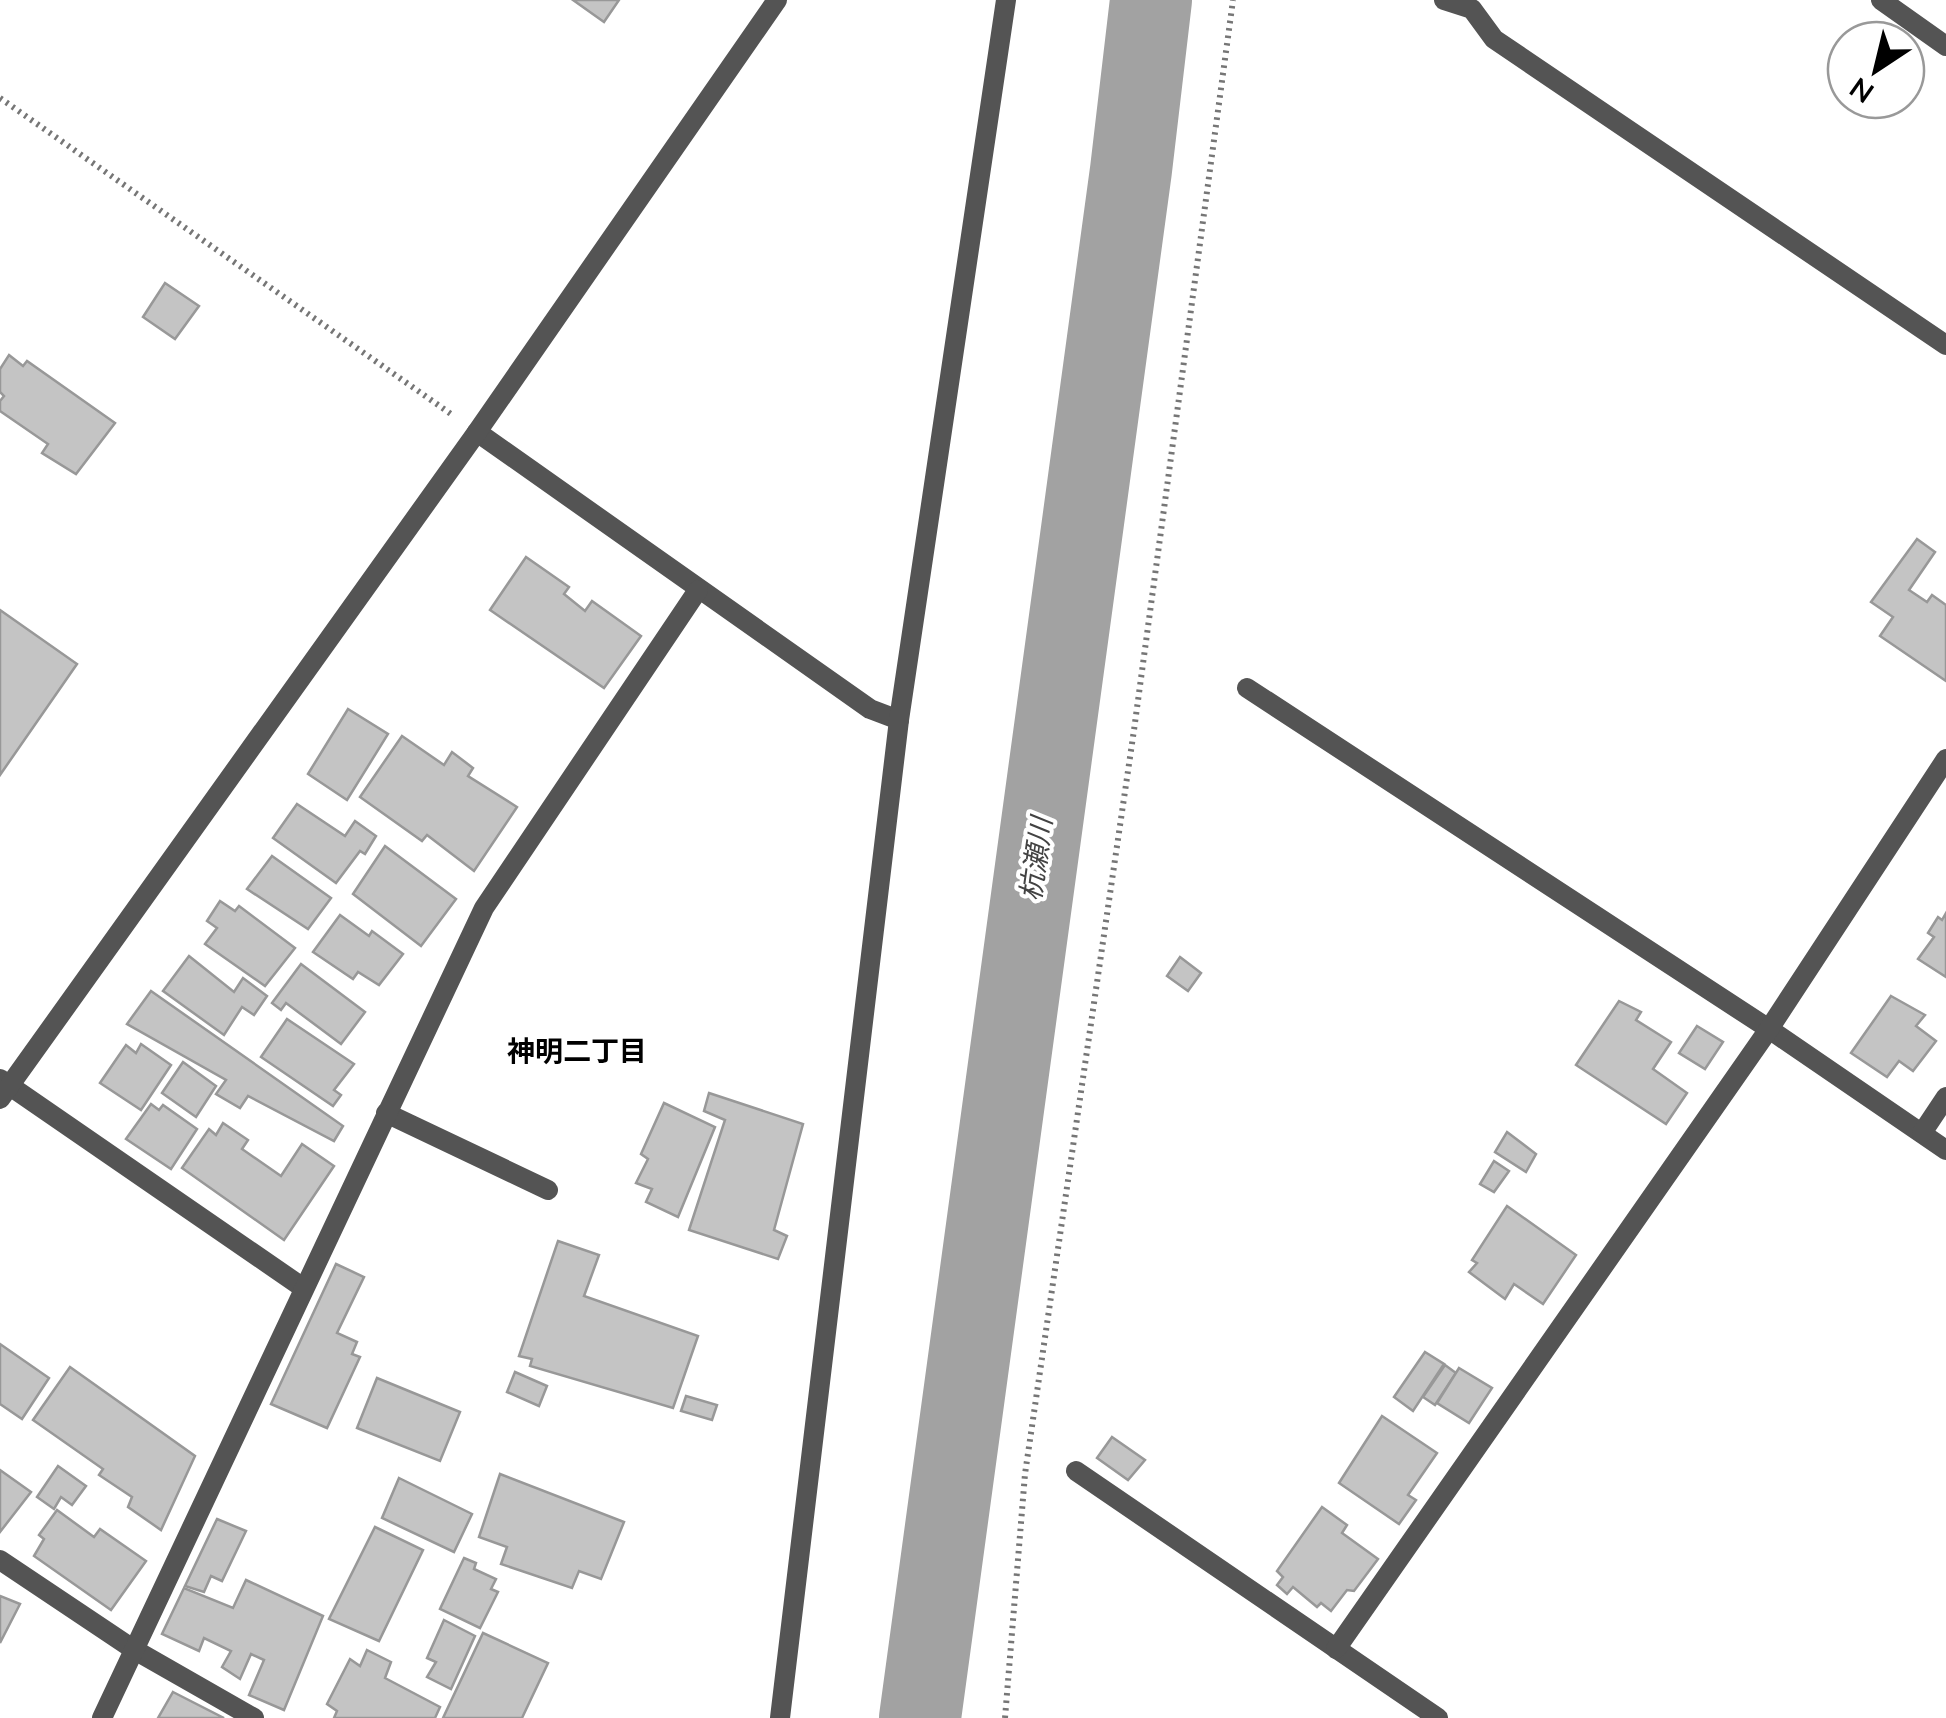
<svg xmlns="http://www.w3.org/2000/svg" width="1946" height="1718" font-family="Mulish,'Noto Sans JP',sans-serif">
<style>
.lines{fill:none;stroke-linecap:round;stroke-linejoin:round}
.river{stroke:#a2a2a2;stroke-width:82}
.building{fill:#c4c4c4;stroke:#989898;stroke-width:2.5}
.path{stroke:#767676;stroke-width:6;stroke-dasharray:2.5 5;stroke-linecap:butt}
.street{stroke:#545454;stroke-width:20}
.labels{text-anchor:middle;stroke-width:8;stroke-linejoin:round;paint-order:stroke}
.water-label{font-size:28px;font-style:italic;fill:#434343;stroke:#fff}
.neighbourhood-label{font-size:28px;font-weight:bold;fill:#000;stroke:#fff}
</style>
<rect width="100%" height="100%" fill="#fff"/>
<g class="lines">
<!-- river -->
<path class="river" d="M 920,1718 L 1131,170 L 1151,0"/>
</g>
<!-- building -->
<g class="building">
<path d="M 573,0 L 619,0 L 604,22 Z"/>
<path d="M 165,283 L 199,306 L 175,339 L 143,317 Z"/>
<path d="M 9,355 L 23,366 L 27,361 L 115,423 L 76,474 L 42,453 L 48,444 L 0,411 L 0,401 L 4,396 L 0,392 L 0,369 Z"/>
<path d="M 1917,539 L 1935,552 L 1909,590 L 1927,602 L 1932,595 L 1946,605 L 1946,681 L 1880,636 L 1893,617 L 1871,602 Z"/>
<path d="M 526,557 L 569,587 L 564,594 L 585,611 L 592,601 L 641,636 L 604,688 L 490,610 Z"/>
<path d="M 0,610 L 77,664 L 0,775 Z"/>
<path d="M 348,709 L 388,734 L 347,800 L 308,774 Z"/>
<path d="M 402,736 L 444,765 L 452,752 L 473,768 L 468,776 L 517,807 L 474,871 L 427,835 L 422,841 L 360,797 Z"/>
<path d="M 297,804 L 345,836 L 355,821 L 376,836 L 365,854 L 360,851 L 336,883 L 273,838 Z"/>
<path d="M 385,846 L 456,899 L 421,946 L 353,894 Z"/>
<path d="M 272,856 L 331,898 L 308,929 L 247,889 Z"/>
<path d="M 220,901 L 235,911 L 239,906 L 295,948 L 265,986 L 205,944 L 217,928 L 207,921 Z"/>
<path d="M 1946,913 L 1946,977 L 1918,959 L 1934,937 L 1928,933 L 1938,917 L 1942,920 Z"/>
<path d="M 340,915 L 369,936 L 372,931 L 403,954 L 379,985 L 358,972 L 353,979 L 313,952 Z"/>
<path d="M 189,956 L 234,992 L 243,978 L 267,996 L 254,1015 L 242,1007 L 224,1035 L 163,991 Z"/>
<path d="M 1180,957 L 1201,973 L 1188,991 L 1167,976 Z"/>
<path d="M 301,964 L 365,1012 L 341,1044 L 286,1003 L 281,1010 L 272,1003 Z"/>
<path d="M 151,991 L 343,1126 L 334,1141 L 248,1096 L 240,1108 L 216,1094 L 226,1080 L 127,1024 Z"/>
<path d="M 1891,996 L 1925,1015 L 1916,1026 L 1936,1041 L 1913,1071 L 1899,1061 L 1887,1077 L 1851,1053 Z"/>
<path d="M 1619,1001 L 1641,1012 L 1636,1020 L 1671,1042 L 1653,1069 L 1687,1093 L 1666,1124 L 1576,1065 Z"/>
<path d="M 287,1019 L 354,1064 L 334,1090 L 341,1095 L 333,1106 L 261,1057 Z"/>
<path d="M 1697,1026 L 1723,1042 L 1705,1069 L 1679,1053 Z"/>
<path d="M 141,1044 L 171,1065 L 141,1110 L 100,1083 L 126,1045 L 136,1053 Z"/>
<path d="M 183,1062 L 216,1086 L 196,1117 L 162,1093 Z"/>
<path d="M 709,1093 L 803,1124 L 774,1230 L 787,1236 L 778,1259 L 689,1230 L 725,1120 L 704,1111 Z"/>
<path d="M 664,1103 L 715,1127 L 678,1217 L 646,1202 L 652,1189 L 636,1183 L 648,1159 L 641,1154 Z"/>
<path d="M 151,1104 L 159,1110 L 163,1105 L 197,1129 L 171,1169 L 126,1139 Z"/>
<path d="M 223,1123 L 248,1140 L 242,1149 L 281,1176 L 302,1144 L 334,1166 L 284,1240 L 182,1168 L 209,1129 L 216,1135 Z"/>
<path d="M 1507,1132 L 1536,1154 L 1526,1172 L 1495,1152 Z"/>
<path d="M 1494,1161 L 1509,1171 L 1494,1192 L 1480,1184 Z"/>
<path d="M 1507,1206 L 1576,1255 L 1543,1304 L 1514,1284 L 1505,1299 L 1469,1272 L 1477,1263 L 1472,1260 Z"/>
<path d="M 558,1241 L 599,1255 L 584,1296 L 698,1336 L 673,1408 L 530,1366 L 532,1359 L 519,1356 Z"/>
<path d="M 336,1264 L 364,1277 L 337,1333 L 357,1342 L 352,1354 L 360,1357 L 327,1428 L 271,1404 Z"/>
<path d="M 0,1344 L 49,1378 L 22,1419 L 0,1404 Z"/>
<path d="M 1425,1352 L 1444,1364 L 1413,1411 L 1394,1397 Z"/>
<path d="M 1445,1365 L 1456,1373 L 1435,1405 L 1423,1397 Z"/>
<path d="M 70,1367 L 195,1456 L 161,1530 L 128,1507 L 132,1497 L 99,1475 L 103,1469 L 33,1420 Z"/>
<path d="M 1459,1368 L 1492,1388 L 1469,1423 L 1437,1403 Z"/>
<path d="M 515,1372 L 547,1386 L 539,1406 L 507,1392 Z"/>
<path d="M 377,1378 L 460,1412 L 440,1461 L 357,1428 Z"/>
<path d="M 686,1396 L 717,1405 L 712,1420 L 681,1411 Z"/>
<path d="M 1382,1416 L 1437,1453 L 1408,1495 L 1416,1500 L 1399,1524 L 1339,1483 Z"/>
<path d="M 1112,1437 L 1145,1460 L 1128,1480 L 1097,1458 Z"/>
<path d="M 58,1466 L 86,1486 L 72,1505 L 61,1497 L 54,1509 L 37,1497 Z"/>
<path d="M 0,1470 L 31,1492 L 0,1532 Z"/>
<path d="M 500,1474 L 624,1522 L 601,1579 L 579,1571 L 572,1588 L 501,1564 L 507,1547 L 479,1537 Z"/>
<path d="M 399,1478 L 472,1514 L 454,1552 L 382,1518 Z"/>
<path d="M 1322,1507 L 1347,1525 L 1342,1533 L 1378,1559 L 1354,1591 L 1347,1590 L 1331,1611 L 1321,1603 L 1317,1607 L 1293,1587 L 1287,1594 L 1277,1585 L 1283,1577 L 1277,1571 Z"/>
<path d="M 57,1510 L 94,1537 L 100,1529 L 146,1561 L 111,1610 L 34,1556 L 44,1539 L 39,1535 Z"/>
<path d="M 217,1519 L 246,1531 L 222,1581 L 211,1576 L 204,1592 L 185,1586 Z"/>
<path d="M 375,1527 L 423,1550 L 379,1641 L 329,1619 Z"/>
<path d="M 464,1558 L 476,1563 L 474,1569 L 496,1579 L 491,1589 L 498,1592 L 480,1628 L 440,1609 Z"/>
<path d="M 246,1580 L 323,1616 L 284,1710 L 249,1695 L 264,1660 L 251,1654 L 240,1679 L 222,1667 L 231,1651 L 204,1638 L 199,1651 L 162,1634 L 184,1588 L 233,1608 Z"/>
<path d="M 0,1596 L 20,1604 L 0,1643 Z"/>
<path d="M 444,1620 L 475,1636 L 451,1689 L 427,1677 L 436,1662 L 427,1658 Z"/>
<path d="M 483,1633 L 548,1663 L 522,1718 L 443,1718 Z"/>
<path d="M 367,1650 L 391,1662 L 385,1678 L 440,1707 L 435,1718 L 334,1718 L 337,1711 L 327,1704 L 350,1659 L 360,1666 Z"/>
<path d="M 173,1692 L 224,1718 L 158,1718 Z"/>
</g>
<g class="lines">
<!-- path -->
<g class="path">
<path d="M 0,98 L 451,414"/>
<path d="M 1005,1718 L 1025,1474 L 1134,730 L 1233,0"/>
</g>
<!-- street -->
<g class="street">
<path d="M 1444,0 L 1472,9 L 1494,39 L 1946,345"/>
<path d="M 1881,0 L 1946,46"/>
<path d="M 477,432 L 870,709 L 899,720"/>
<path d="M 1247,688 L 1769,1029 L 1946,1150"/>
<path d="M 0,1079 L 302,1287"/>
<path d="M 0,1099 L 477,432 L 777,0"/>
<path d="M 386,1113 L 548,1190"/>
<path d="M 1922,1133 L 1946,1097"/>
<path d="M 1076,1471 L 1438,1718"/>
<path d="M 0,1560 L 133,1649 L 254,1718"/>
<path d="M 1336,1649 L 1769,1029 L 1946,759"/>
<path d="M 102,1718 L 484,908 L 698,590"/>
<path d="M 780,1718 L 899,720 L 1006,0"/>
</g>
</g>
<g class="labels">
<!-- water labels -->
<g class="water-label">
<text transform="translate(1036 859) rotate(-82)" y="10">杭瀬川</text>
</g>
<!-- neighbourhood labels -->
<g class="neighbourhood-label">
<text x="577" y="1061">神明二丁目</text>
</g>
</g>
<!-- north arrow -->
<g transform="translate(1876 70) rotate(215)"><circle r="48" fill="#ffffff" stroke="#999999" stroke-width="2.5"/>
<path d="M0-8L18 38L0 25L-18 38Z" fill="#000000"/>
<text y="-15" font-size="28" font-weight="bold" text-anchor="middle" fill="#000000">N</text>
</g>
</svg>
